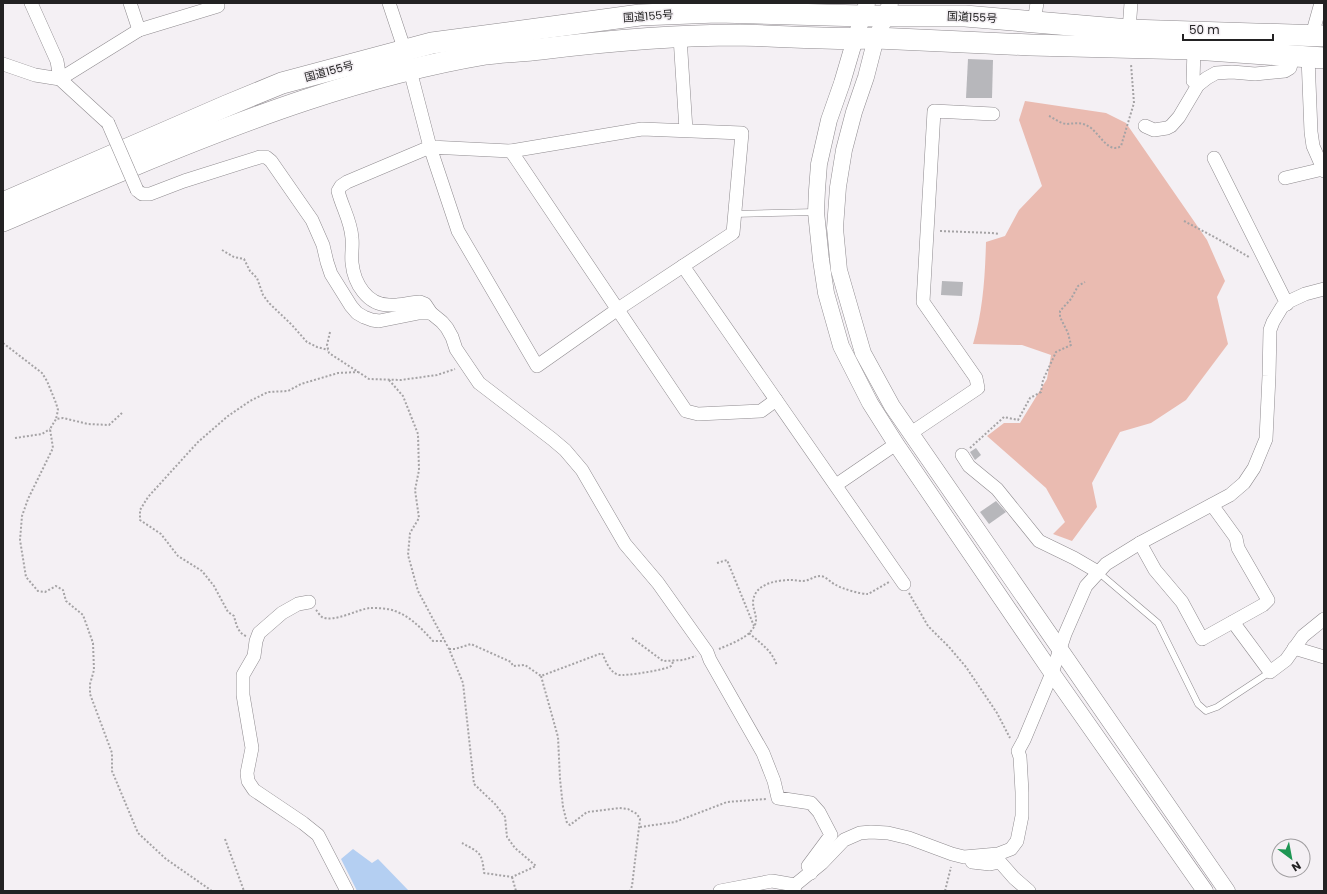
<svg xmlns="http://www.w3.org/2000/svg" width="1327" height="894" font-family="Poppins,'Noto Sans JP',sans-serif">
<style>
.green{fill:#eabbb1}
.water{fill:#b4cff2}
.building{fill:#b7b7bb}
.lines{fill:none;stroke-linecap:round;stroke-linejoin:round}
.service-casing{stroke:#8f8b8f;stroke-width:7}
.minor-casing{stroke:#8f8b8f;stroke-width:14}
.tertiary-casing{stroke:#8f8b8f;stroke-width:17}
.trunk-casing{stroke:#8f8b8f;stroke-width:22}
.path{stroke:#a5a3a5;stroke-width:2;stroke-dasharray:2 2;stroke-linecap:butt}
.service{stroke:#fff;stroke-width:6}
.minor{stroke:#fff;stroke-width:13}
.tertiary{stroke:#fff;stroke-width:16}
.trunk{stroke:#fff;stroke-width:21}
.minor-bridge-casing{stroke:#8f8b8f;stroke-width:14;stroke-linecap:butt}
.minor-bridge{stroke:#fff;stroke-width:13}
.labels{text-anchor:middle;stroke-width:3;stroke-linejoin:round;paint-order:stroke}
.street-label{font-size:11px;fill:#232223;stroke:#f4f0f4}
</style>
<rect width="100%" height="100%" fill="#f4f0f4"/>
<!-- green -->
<path class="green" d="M 1025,101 L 1106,113 L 1126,123 L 1207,240 L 1225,281 L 1217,297 L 1228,344 L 1186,400 L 1151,423 L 1120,432 L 1092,483 L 1097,507 L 1072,541 L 1053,534 L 1065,522 L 1046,488 L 987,436 L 1004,423 L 1020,423 L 1047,379 L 1051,355 L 1022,345 L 973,344 C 983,311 985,277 986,242 L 1005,236 L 1019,210 L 1042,186 L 1019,120 Z"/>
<!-- water -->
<path class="water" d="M 353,849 L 372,863 L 378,859 L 409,891 L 357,891 L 341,859 Z"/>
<!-- building -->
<g class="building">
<path d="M 968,59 L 993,60 L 992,98 L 966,98 Z"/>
<path d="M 942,281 L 963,282 L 962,296 L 941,295 Z"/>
<path d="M 976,448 L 981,455 L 975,460 L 970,452 Z"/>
<path d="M 996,501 L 1006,512 L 989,524 L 980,512 Z"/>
</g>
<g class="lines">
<!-- service casing -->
<g class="service-casing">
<g id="service">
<path d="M 735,214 L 815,212"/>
<path d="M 1098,572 L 1158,623 L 1198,704 L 1206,711 L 1217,707 L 1270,672"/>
</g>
</g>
<!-- minor casing -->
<g class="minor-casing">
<g id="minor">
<path d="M 31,3 L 57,61 L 60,79"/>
<path d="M 130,3 L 139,30"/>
<path d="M 389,3 L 405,51 L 430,147 L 458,231 L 537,366 L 618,309 L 733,233 L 742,133 L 642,129 L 511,151 L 430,147 L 347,182 L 341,186 L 338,191 C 342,207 351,221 352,238 C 353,246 351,255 352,263 C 354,283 367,305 389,305 C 400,306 410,302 420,302 L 425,304 L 431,313 L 442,322 L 447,328 L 452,337 L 456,349 L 479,383 L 552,439 L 565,450 L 582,470 L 625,544 L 658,583 L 707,652 L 710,660 L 763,753 L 774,781 L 778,798 L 811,803 L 819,812 L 831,835 L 808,866 L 811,873"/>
<path d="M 1034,22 L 1037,3"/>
<path d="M 1129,30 L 1131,3"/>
<path d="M 1312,35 L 1321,3"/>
<path d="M 680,37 L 686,130"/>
<path d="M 1194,49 L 1193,81 L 1198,85"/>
<path d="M 1308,57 L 1311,132 L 1313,146 L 1324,171"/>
<path d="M 3,64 L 35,75 L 60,79 L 108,123"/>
<path d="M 60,79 L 139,30 L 218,6 L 217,3"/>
<path d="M 1145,126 L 1154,130 L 1167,128 L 1171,126 L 1179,117 L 1198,85 L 1207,78 L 1216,73 L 1232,72 L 1255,74 L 1285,71 L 1290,68 L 1293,57"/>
<path d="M 511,151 L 686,411 L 698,414 L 761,411 L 776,400"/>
<path d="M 1214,158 L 1287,304"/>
<path d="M 1285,178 L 1323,169"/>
<path d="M 137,190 L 142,194 L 150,194 L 184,181 L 260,157 L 266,157 L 271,161 L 312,220 L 323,245 L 327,262 L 331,274 L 351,306 L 357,313 L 364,317 L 372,320 L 379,321 L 419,313 L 431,313"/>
<path d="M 683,266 L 904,584"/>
<path d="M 911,433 L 978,388 L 976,378 L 923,302 L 934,111 L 993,114"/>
<path d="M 962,455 L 969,466 L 997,489 L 1039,541 L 1074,558 L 1098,572"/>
<path d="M 836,485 L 896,444"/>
<path d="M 1140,543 L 1155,570 L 1182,602 L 1202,639 L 1263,605 L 1268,600 L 1238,548 L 1236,538 L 1212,505"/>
<path d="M 309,602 L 298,604 L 282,613 L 259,633 L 256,641 L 254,656 L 243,675 L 243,695 L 252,748 L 247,773 L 248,781 L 254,790 L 303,823 L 318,835 L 347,891"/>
<path d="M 1233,622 L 1270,672 L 1286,660 L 1303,636 L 1324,619"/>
<path d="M 1294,648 L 1324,657"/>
<path d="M 972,862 L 990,864 L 1000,862 L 1014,878 L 1029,891"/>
<path d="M 720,891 L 772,881 L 795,885"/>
<path d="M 794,891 L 795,885 L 822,863 L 844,840 L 860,833 L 871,832 L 888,833 L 909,838 L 952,854 L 964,857 L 998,854 L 1011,849 L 1017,841 L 1022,816 L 1022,792 L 1020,757 L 1018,751 L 1024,740 L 1052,673 L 1065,634 L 1086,586 L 1106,564 L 1140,543 L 1230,495 L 1244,483 L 1254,468 L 1266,439 L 1269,376 L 1270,330 L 1273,322 L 1282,307 L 1290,301 L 1305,294 L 1324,289"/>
</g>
</g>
<!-- tertiary casing -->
<g class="tertiary-casing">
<g id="tertiary">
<path d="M 867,3 L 855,39 L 842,83 L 829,120 L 819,164 L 817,190 L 816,212 L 821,260 L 826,293 L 841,346 L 870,403 L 896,444 L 1052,673 L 1205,891"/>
<path d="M 890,3 L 886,16 L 876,38 L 866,77 L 854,112 L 844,150 L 838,187 L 835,228 L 839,270 L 863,353 L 892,406 L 1227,891"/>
</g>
</g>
<!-- trunk casing -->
<g class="trunk-casing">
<g id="trunk">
<path d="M 3,203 L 226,106 L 282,83 L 432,43 L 640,15 L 717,12 L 863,16 L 965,16 L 1129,30 L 1324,36"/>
<path d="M 3,221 C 46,202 89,184 132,166 C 248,118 362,75 486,54 C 504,52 523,51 541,49 C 606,41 673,35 740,35 C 785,36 831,40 876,38 L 1031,45 L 1194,49 L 1324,58"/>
</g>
</g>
<!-- path -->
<g class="path">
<path d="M 1049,116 C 1054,118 1061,124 1067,124 C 1076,123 1083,122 1091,128 C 1100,135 1109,154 1121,146 L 1134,103 L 1131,64"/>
<path d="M 1184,221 L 1218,239 L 1249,257"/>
<path d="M 940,231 L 992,233 L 999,234"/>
<path d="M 222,250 L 234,257 L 244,259 L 250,271 L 257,278 L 263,295 L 269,303 L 292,325 L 307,342 L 317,347 L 328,350"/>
<path d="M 330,332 L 327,345 L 329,353 L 369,379 L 401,380 L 437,375 L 455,369"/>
<path d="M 3,343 L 42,373 L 47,381 L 56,403 L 58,410 L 56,419"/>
<path d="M 389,380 L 403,396 L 418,434 L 419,470 L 415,490 L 419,518 L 410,533 L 408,555 L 418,591 L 449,649 L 463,683 L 474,784 L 495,804 L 505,817 L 507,837 L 515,848 L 536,866 L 512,877 L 484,873 C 482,852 480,853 462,843"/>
<path d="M 122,413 L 109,425 L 88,424 L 63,418 L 56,419 L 50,429 L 53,448 L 28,499 L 22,516 L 20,540 L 26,577 L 38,591 L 45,592 L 56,586 L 63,590 L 66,601 L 83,615 L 93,643 L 94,670 L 90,684 L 90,694 L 112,753 L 112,771 L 138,833 L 166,859 L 212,891"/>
<path d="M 15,438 L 42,434 L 50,429"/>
<path d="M 970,448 L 1004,417 L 1018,420 L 1030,398 L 1041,392 L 1043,380 L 1056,352 L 1071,345 L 1068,333 L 1060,317 L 1060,311 L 1071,299 L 1078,286 L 1085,282"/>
<path d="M 717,563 L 727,560 L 754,626"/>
<path d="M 909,593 L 928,626 L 949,647 L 966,667 L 997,713 L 1010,738"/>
<path d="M 316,610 C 318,612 320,616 322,617 C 334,623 358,609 370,608 C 377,608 388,608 395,611 C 411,617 421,628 433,641 L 445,641"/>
<path d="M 749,633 C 761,644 772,650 777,666"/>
<path d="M 246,636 C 238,633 236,624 234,616 L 228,612 L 214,586 L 202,571 L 178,556 L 161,534 L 140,520 L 140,510 L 148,497 L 198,442 L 228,416 L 250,401 L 268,392 L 288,391 L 301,384 L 338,373 L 358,372"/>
<path d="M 632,638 L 663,661 L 683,660 L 696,656"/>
<path d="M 449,649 L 455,649 L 471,644 L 511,662 L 513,666 L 525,665 L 541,676 L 602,653 C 606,661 609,672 619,675 C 625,676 666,670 671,666 C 672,664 673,662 674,660"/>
<path d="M 719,649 C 728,645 745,639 751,631 C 761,620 753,613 753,602 C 754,584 776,580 791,580 C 795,580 799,581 803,581 C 809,581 814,576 820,576 C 826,576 831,583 836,585 C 843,589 860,594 868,594 L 889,582"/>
<path d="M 541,676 L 558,737 L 560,779 L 563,807 L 567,823 L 570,825 L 587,812 L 619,808 L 628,809 L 637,814 L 640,819 L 632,886 L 630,891"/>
<path d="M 640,827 L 675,822 L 727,802 L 766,799"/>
<path d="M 225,839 L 244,891"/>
<path d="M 512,877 L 516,891"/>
<path d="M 945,891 L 951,867"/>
</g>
<!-- service -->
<use href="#service" class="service"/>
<!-- minor -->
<use href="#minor" class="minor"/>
<!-- tertiary -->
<use href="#tertiary" class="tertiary"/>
<!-- trunk -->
<use href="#trunk" class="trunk"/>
<!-- minor-bridge casing -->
<g class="minor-bridge-casing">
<path id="minor-bridge" d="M 108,123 L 137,190"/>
</g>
<!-- minor-bridge -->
<use href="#minor-bridge" class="minor-bridge"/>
</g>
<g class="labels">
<!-- street labels -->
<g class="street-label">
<text transform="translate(648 16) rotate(-4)" y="4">国道155号</text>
<text transform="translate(972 17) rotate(3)" y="4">国道155号</text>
<text transform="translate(329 71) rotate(-15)" y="4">国道155号</text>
</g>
</g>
<!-- border -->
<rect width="1327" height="894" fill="none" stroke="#232223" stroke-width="8"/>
<!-- north arrow -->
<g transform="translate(1291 858) rotate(148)"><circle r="19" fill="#f4f0f4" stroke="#a09ea0"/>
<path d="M0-3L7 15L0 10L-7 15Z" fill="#1e9653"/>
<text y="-6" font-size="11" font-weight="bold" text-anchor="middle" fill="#232223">N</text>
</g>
<!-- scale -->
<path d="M1183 34v6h90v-6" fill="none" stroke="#232223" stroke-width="2"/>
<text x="1189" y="34" font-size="12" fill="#232223" stroke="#f4f0f4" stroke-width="3" paint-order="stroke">50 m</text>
</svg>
